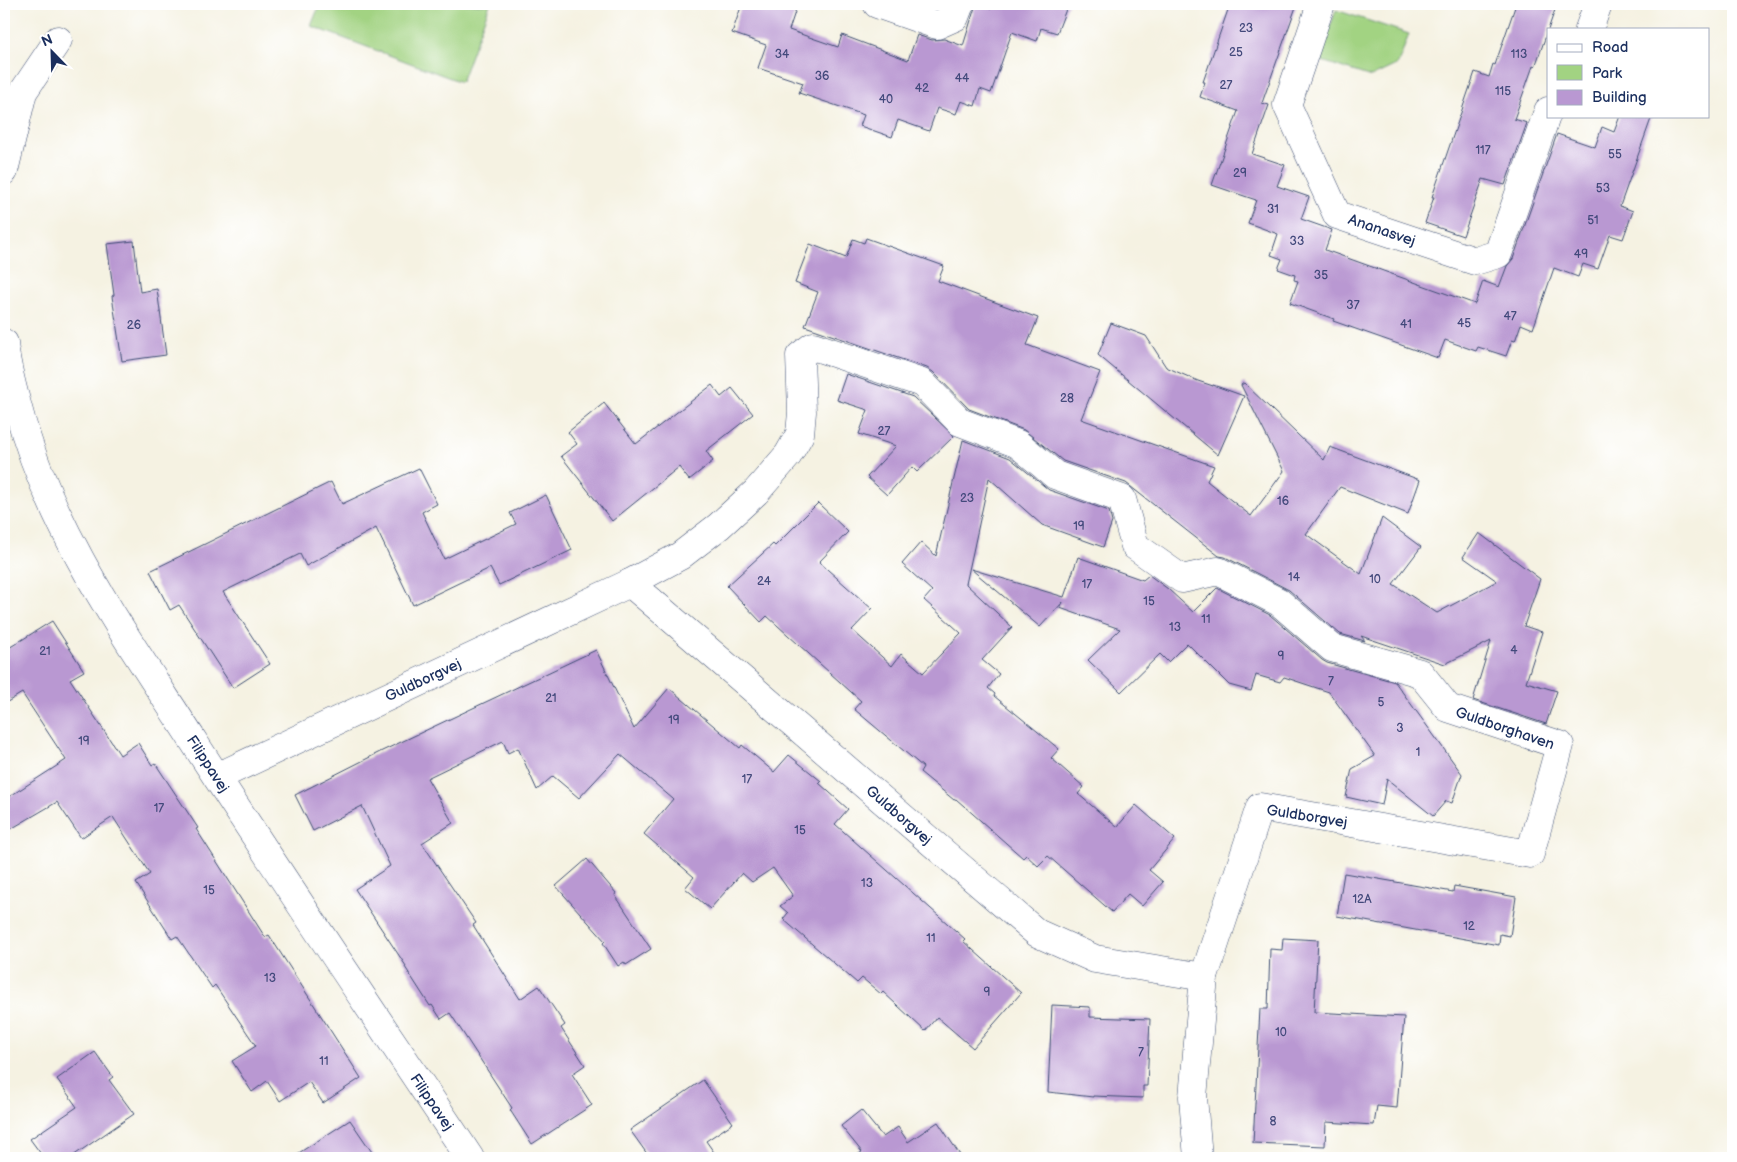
<svg xmlns="http://www.w3.org/2000/svg" width="1737" height="1162" font-family="'Balsamiq Sans',sans-serif">
<style>
.green{fill:#a2d382;stroke:#5e8170}
.building{fill:#b998d2}
.lines{fill:none;stroke-linecap:round;stroke-linejoin:round}
.minor-casing{stroke:#3c4c72;stroke-width:29}
.minor{stroke:#fff;stroke-width:28}
.labels{text-anchor:middle;stroke-width:4.5;stroke-linejoin:round;paint-order:stroke}
.number-label{font-size:12px;fill:#42497b}
.street-label{font-size:15px;fill:#1b2f5e;stroke:#fff}
</style>
<rect width="100%" height="100%" fill="#fff"/>
<filter id="ink" filterUnits="userSpaceOnUse"><feTurbulence type="fractalNoise" baseFrequency=".02" numOctaves="2"/><feDisplacementMap in="SourceGraphic" scale="10" xChannelSelector="R" yChannelSelector="G"/><feConvolveMatrix kernelMatrix="1 2 1 2 8 2 1 2 1" color-interpolation-filters="sRGB"/></filter>
<filter id="wash" filterUnits="userSpaceOnUse"><feTurbulence type="fractalNoise" baseFrequency=".0096" numOctaves="4" result="noise"/><feDisplacementMap in="SourceGraphic" scale="20" xChannelSelector="R" yChannelSelector="G"/><feGaussianBlur stdDeviation="1.12" result="paint"/><feColorMatrix in="noise" values="0 0 0 0 0 0 0 0 0 0 0 0 0 0 0 0 0 1.4 0 .05"/><feComposite in="paint" operator="in"/></filter>
<g filter="url(#wash)">
<rect width="100%" height="100%" fill="#f5f2e2"/>
<!-- green -->
<g class="green">
<path d="M 320,4 L 490,4 L 461,82 L 311,26 Z"/>
<path d="M 1336,10 L 1409,34 L 1398,64 L 1371,77 L 1319,60 Z"/>
</g>
<g id="blocks">
<!-- building -->
<g class="building">
<path d="M 742,4 L 781,4 L 796,9 L 789,30 L 838,47 L 842,35 L 908,60 L 917,35 L 932,40 L 944,39 L 963,46 L 976,4 L 991,9 L 985,7 L 986,4 L 1068,4 L 1057,33 L 1041,28 L 1037,41 L 1012,32 L 991,93 L 980,89 L 975,106 L 961,101 L 956,114 L 937,108 L 929,131 L 898,120 L 892,137 L 860,126 L 864,115 L 799,93 L 803,83 L 758,68 L 766,45 L 732,33 Z"/>
<path d="M 1230,4 L 1297,4 L 1262,103 L 1269,105 L 1252,154 L 1285,165 L 1277,186 L 1309,197 L 1301,219 L 1332,230 L 1325,250 L 1475,304 L 1483,281 L 1499,287 L 1507,266 L 1513,259 L 1557,134 L 1595,147 L 1602,127 L 1614,132 L 1620,116 L 1652,116 L 1620,206 L 1633,211 L 1623,239 L 1610,235 L 1598,269 L 1583,264 L 1578,277 L 1554,268 L 1533,329 L 1521,324 L 1515,341 L 1512,340 L 1506,356 L 1478,347 L 1476,351 L 1445,340 L 1438,358 L 1333,321 L 1334,319 L 1290,303 L 1298,281 L 1294,280 L 1295,275 L 1278,269 L 1282,259 L 1271,255 L 1278,234 L 1248,223 L 1256,200 L 1212,185 L 1238,111 L 1200,97 L 1205,82 L 1203,82 Z"/>
<path d="M 1516,4 L 1557,4 L 1535,67 L 1533,66 L 1514,119 L 1527,123 L 1505,185 L 1483,179 L 1463,236 L 1425,223 L 1434,197 L 1432,197 L 1475,72 L 1489,77 L 1493,64 L 1495,65 Z"/>
<path d="M 866,238 L 944,266 L 938,281 L 1038,318 L 1027,345 L 1100,372 L 1081,419 L 1214,466 L 1207,481 L 1251,516 L 1284,471 L 1241,385 L 1244,383 L 1324,460 L 1330,447 L 1420,480 L 1408,514 L 1340,487 L 1306,534 L 1361,574 L 1382,518 L 1421,547 L 1393,584 L 1437,613 L 1497,581 L 1463,557 L 1479,533 L 1540,579 L 1524,626 L 1542,632 L 1526,682 L 1557,691 L 1546,724 L 1473,700 L 1491,641 L 1445,664 L 1361,636 L 1365,641 L 1340,634 L 1289,590 L 1225,557 L 1219,556 L 1126,483 L 1063,461 L 1024,430 L 969,409 L 933,372 L 927,368 L 805,326 L 818,292 L 795,283 L 810,244 L 846,258 L 853,239 L 864,243 Z"/>
<path d="M 134,241 L 140,292 L 157,289 L 166,355 L 122,361 L 112,296 L 114,295 L 107,244 Z"/>
<path d="M 1111,323 L 1146,336 L 1166,367 L 1198,381 L 1213,386 L 1213,385 L 1244,396 L 1218,455 L 1098,355 Z"/>
<path d="M 846,374 L 913,397 L 954,436 L 917,472 L 912,467 L 887,495 L 867,477 L 896,446 L 859,434 L 868,410 L 837,400 Z"/>
<path d="M 712,385 L 721,397 L 732,388 L 753,414 L 706,451 L 713,461 L 689,480 L 679,467 L 612,521 L 561,456 L 577,444 L 568,432 L 604,403 L 636,444 Z"/>
<path d="M 963,440 L 1010,458 L 1049,490 L 1109,511 L 1112,522 L 1103,547 L 1042,525 L 989,478 L 966,584 L 1012,627 L 982,660 L 999,674 L 988,688 L 995,694 L 994,696 L 1059,749 L 1051,758 L 1084,787 L 1078,794 L 1117,827 L 1136,805 L 1175,839 L 1149,870 L 1163,882 L 1142,906 L 1128,894 L 1112,912 L 1048,856 L 1038,866 L 1026,855 L 1023,858 L 956,799 L 954,800 L 920,772 L 923,767 L 854,709 L 861,701 L 767,616 L 761,622 L 727,586 L 773,544 L 775,546 L 818,503 L 848,532 L 819,562 L 872,609 L 852,630 L 892,666 L 901,654 L 923,673 L 961,633 L 924,600 L 932,591 L 902,564 L 921,542 L 936,556 Z"/>
<path d="M 419,468 L 437,504 L 422,512 L 444,559 L 516,524 L 510,513 L 546,495 L 572,550 L 499,585 L 490,568 L 413,605 L 376,528 L 306,566 L 300,554 L 223,592 L 270,664 L 233,688 L 179,605 L 170,610 L 150,571 L 331,482 L 342,504 Z"/>
<path d="M 1078,557 L 1143,580 L 1149,575 L 1168,589 L 1193,612 L 1217,588 L 1270,615 L 1322,660 L 1327,663 L 1395,682 L 1462,774 L 1452,803 L 1446,801 L 1433,816 L 1387,779 L 1382,805 L 1346,797 L 1352,769 L 1375,756 L 1329,692 L 1284,677 L 1280,682 L 1256,675 L 1251,691 L 1229,685 L 1187,643 L 1168,662 L 1160,654 L 1121,692 L 1088,660 L 1120,629 L 1060,608 L 1063,602 L 1040,627 L 971,569 L 1064,597 Z"/>
<path d="M 52,621 L 84,671 L 70,679 L 120,755 L 138,743 L 152,765 L 155,763 L 198,828 L 196,829 L 265,937 L 269,935 L 361,1078 L 323,1103 L 309,1082 L 280,1101 L 267,1081 L 252,1092 L 232,1061 L 256,1046 L 215,985 L 212,988 L 177,936 L 172,939 L 136,883 L 150,874 L 113,817 L 81,838 L 57,802 L 4,833 L 4,800 L 66,760 L 22,693 L 4,704 L 4,651 Z"/>
<path d="M 596,650 L 634,729 L 669,688 L 740,748 L 742,745 L 774,772 L 789,755 L 821,781 L 819,783 L 848,809 L 835,824 L 965,939 L 963,941 L 1021,993 L 973,1048 L 937,1017 L 925,1031 L 883,992 L 881,994 L 862,978 L 857,983 L 783,919 L 788,913 L 780,906 L 793,896 L 773,868 L 752,882 L 742,873 L 710,909 L 685,888 L 694,877 L 644,834 L 673,799 L 620,754 L 579,798 L 553,776 L 537,790 L 518,748 L 508,753 L 503,741 L 427,778 L 453,823 L 422,843 L 476,923 L 473,925 L 520,999 L 539,986 L 565,1025 L 561,1028 L 585,1065 L 572,1074 L 592,1105 L 532,1144 L 510,1110 L 512,1108 L 450,1013 L 441,1019 L 432,1005 L 430,1006 L 405,967 L 406,966 L 355,889 L 390,866 L 362,806 L 313,831 L 295,795 L 382,751 Z"/>
<path d="M 587,859 L 616,893 L 615,895 L 651,949 L 626,965 L 624,962 L 618,966 L 603,943 L 605,941 L 556,886 Z"/>
<path d="M 1344,873 L 1453,892 L 1454,886 L 1516,897 L 1510,936 L 1500,934 L 1499,945 L 1337,916 Z"/>
<path d="M 1283,938 L 1318,940 L 1314,1012 L 1404,1017 L 1397,1108 L 1377,1106 L 1374,1125 L 1326,1122 L 1325,1146 L 1253,1143 L 1260,1009 L 1268,1009 L 1270,949 L 1282,950 Z"/>
<path d="M 1052,1005 L 1090,1007 L 1090,1017 L 1150,1019 L 1147,1086 L 1143,1086 L 1143,1098 L 1093,1096 L 1093,1097 L 1048,1092 Z"/>
<path d="M 95,1052 L 113,1077 L 109,1080 L 134,1114 L 70,1158 L 44,1158 L 30,1139 L 77,1107 L 57,1079 Z"/>
<path d="M 703,1080 L 733,1123 L 706,1141 L 718,1158 L 650,1158 L 630,1130 Z"/>
<path d="M 861,1110 L 883,1137 L 898,1127 L 908,1142 L 938,1122 L 962,1158 L 852,1158 L 862,1152 L 841,1126 Z"/>
<path d="M 350,1120 L 376,1158 L 291,1158 Z"/>
</g>
</g>
</g>
<g filter="url(#ink)">
<use href="#blocks" fill-opacity="0" stroke="#3c4c72" stroke-width="1"/>
<g class="lines">
<!-- minor casing -->
<g class="minor-casing">
<g id="minor">
<path d="M 877,4 L 937,25 L 955,17 L 960,4"/>
<path d="M 1321,4 L 1287,105 L 1337,215 L 1475,261 L 1498,254 L 1548,111"/>
<path d="M 1589,29 L 1598,4"/>
<path d="M 4,171 L 23,92 L 58,40"/>
<path d="M 4,343 C 6,365 12,386 18,408 C 50,531 126,636 194,742 C 284,882 378,1020 470,1158"/>
<path d="M 630,583 L 1037,933 L 1095,959 L 1204,977"/>
<path d="M 217,777 L 630,583 L 680,556 L 719,526 L 756,492 L 788,455 L 800,434 L 802,412 L 800,356 L 813,346 L 922,383 L 960,422 L 1018,444 L 1055,475 L 1122,499 L 1135,546 L 1182,579 L 1218,571 L 1279,602 L 1332,648 L 1420,673 L 1448,708 L 1560,745 L 1530,854 L 1260,807 L 1204,977 L 1193,1097 L 1198,1158"/>
</g>
</g>
<!-- minor -->
<use href="#minor" class="minor"/>
</g>
</g>
<g class="labels">
<!-- number labels -->
<g class="number-label">
<text x="1246" y="32">23</text>
<text x="1236" y="56">25</text>
<text x="782" y="58">34</text>
<text x="1519" y="58">113</text>
<text x="822" y="80">36</text>
<text x="962" y="82">44</text>
<text x="1226" y="89">27</text>
<text x="922" y="92">42</text>
<text x="1503" y="95">115</text>
<text x="886" y="103">40</text>
<text x="1483" y="154">117</text>
<text x="1615" y="158">55</text>
<text x="1240" y="177">29</text>
<text x="1603" y="192">53</text>
<text x="1273" y="213">31</text>
<text x="1593" y="224">51</text>
<text x="1297" y="245">33</text>
<text x="1581" y="258">49</text>
<text x="1321" y="279">35</text>
<text x="1353" y="309">37</text>
<text x="1510" y="320">47</text>
<text x="1464" y="327">45</text>
<text x="1406" y="328">41</text>
<text x="134" y="329">26</text>
<text x="1067" y="402">28</text>
<text x="884" y="435">27</text>
<text x="967" y="502">23</text>
<text x="1283" y="505">16</text>
<text x="1079" y="530">19</text>
<text x="1294" y="581">14</text>
<text x="1375" y="583">10</text>
<text x="764" y="585">24</text>
<text x="1087" y="588">17</text>
<text x="1149" y="605">15</text>
<text x="1206" y="623">11</text>
<text x="1175" y="631">13</text>
<text x="1514" y="654">4</text>
<text x="45" y="655">21</text>
<text x="1281" y="660">9</text>
<text x="1331" y="685">7</text>
<text x="551" y="702">21</text>
<text x="1381" y="706">5</text>
<text x="674" y="724">19</text>
<text x="1400" y="732">3</text>
<text x="84" y="745">19</text>
<text x="1418" y="756">1</text>
<text x="747" y="783">17</text>
<text x="159" y="812">17</text>
<text x="800" y="834">15</text>
<text x="867" y="887">13</text>
<text x="209" y="894">15</text>
<text x="1362" y="903">12A</text>
<text x="1469" y="930">12</text>
<text x="931" y="942">11</text>
<text x="270" y="982">13</text>
<text x="987" y="996">9</text>
<text x="1281" y="1036">10</text>
<text x="1141" y="1056">7</text>
<text x="324" y="1065">11</text>
<text x="1273" y="1125">8</text>
</g>
<!-- street labels -->
<g class="street-label">
<text transform="translate(1382 230) rotate(19)" y="5">Ananasvej</text>
<text transform="translate(423 680) rotate(-25)" y="5">Guldborgvej</text>
<text transform="translate(1505 728) rotate(19)" y="5">Guldborghaven</text>
<text transform="translate(208 764) rotate(57)" y="5">Filippavej</text>
<text transform="translate(899 815) rotate(41)" y="5">Guldborgvej</text>
<text transform="translate(1307 816) rotate(9)" y="5">Guldborgvej</text>
<text transform="translate(432 1102) rotate(56)" y="5">Filippavej</text>
</g>
</g>
<!-- margin -->
<rect width="1737" height="1162" fill="none" stroke="#fff" stroke-width="20"/>
<!-- legend -->
<rect x="1547" y="28" width="162" height="90" fill="#ffffff" stroke="#a4acbf"/>
<rect x="1557" y="44" width="25" height="8" fill="#ffffff" stroke="#a4acbf"/>
<text x="1592" y="52" font-size="15" fill="#1b2f5e">Road</text>
<rect x="1557" y="65" width="25" height="15" fill="#a2d382" stroke="#a4acbf"/>
<text x="1592" y="78" font-size="15" fill="#1b2f5e">Park</text>
<rect x="1557" y="90" width="25" height="15" fill="#b998d2" stroke="#a4acbf"/>
<text x="1592" y="102" font-size="15" fill="#1b2f5e">Building</text>
<!-- north arrow -->
<g transform="translate(52 52) rotate(337)" stroke="#ffffff" stroke-width="4" paint-order="stroke">
<path d="M0-4L9 19L0 12L-9 19Z" fill="#1b2f5e"/>
<text y="-8" font-size="14" font-weight="bold" text-anchor="middle" fill="#1b2f5e">N</text>
</g>
</svg>
